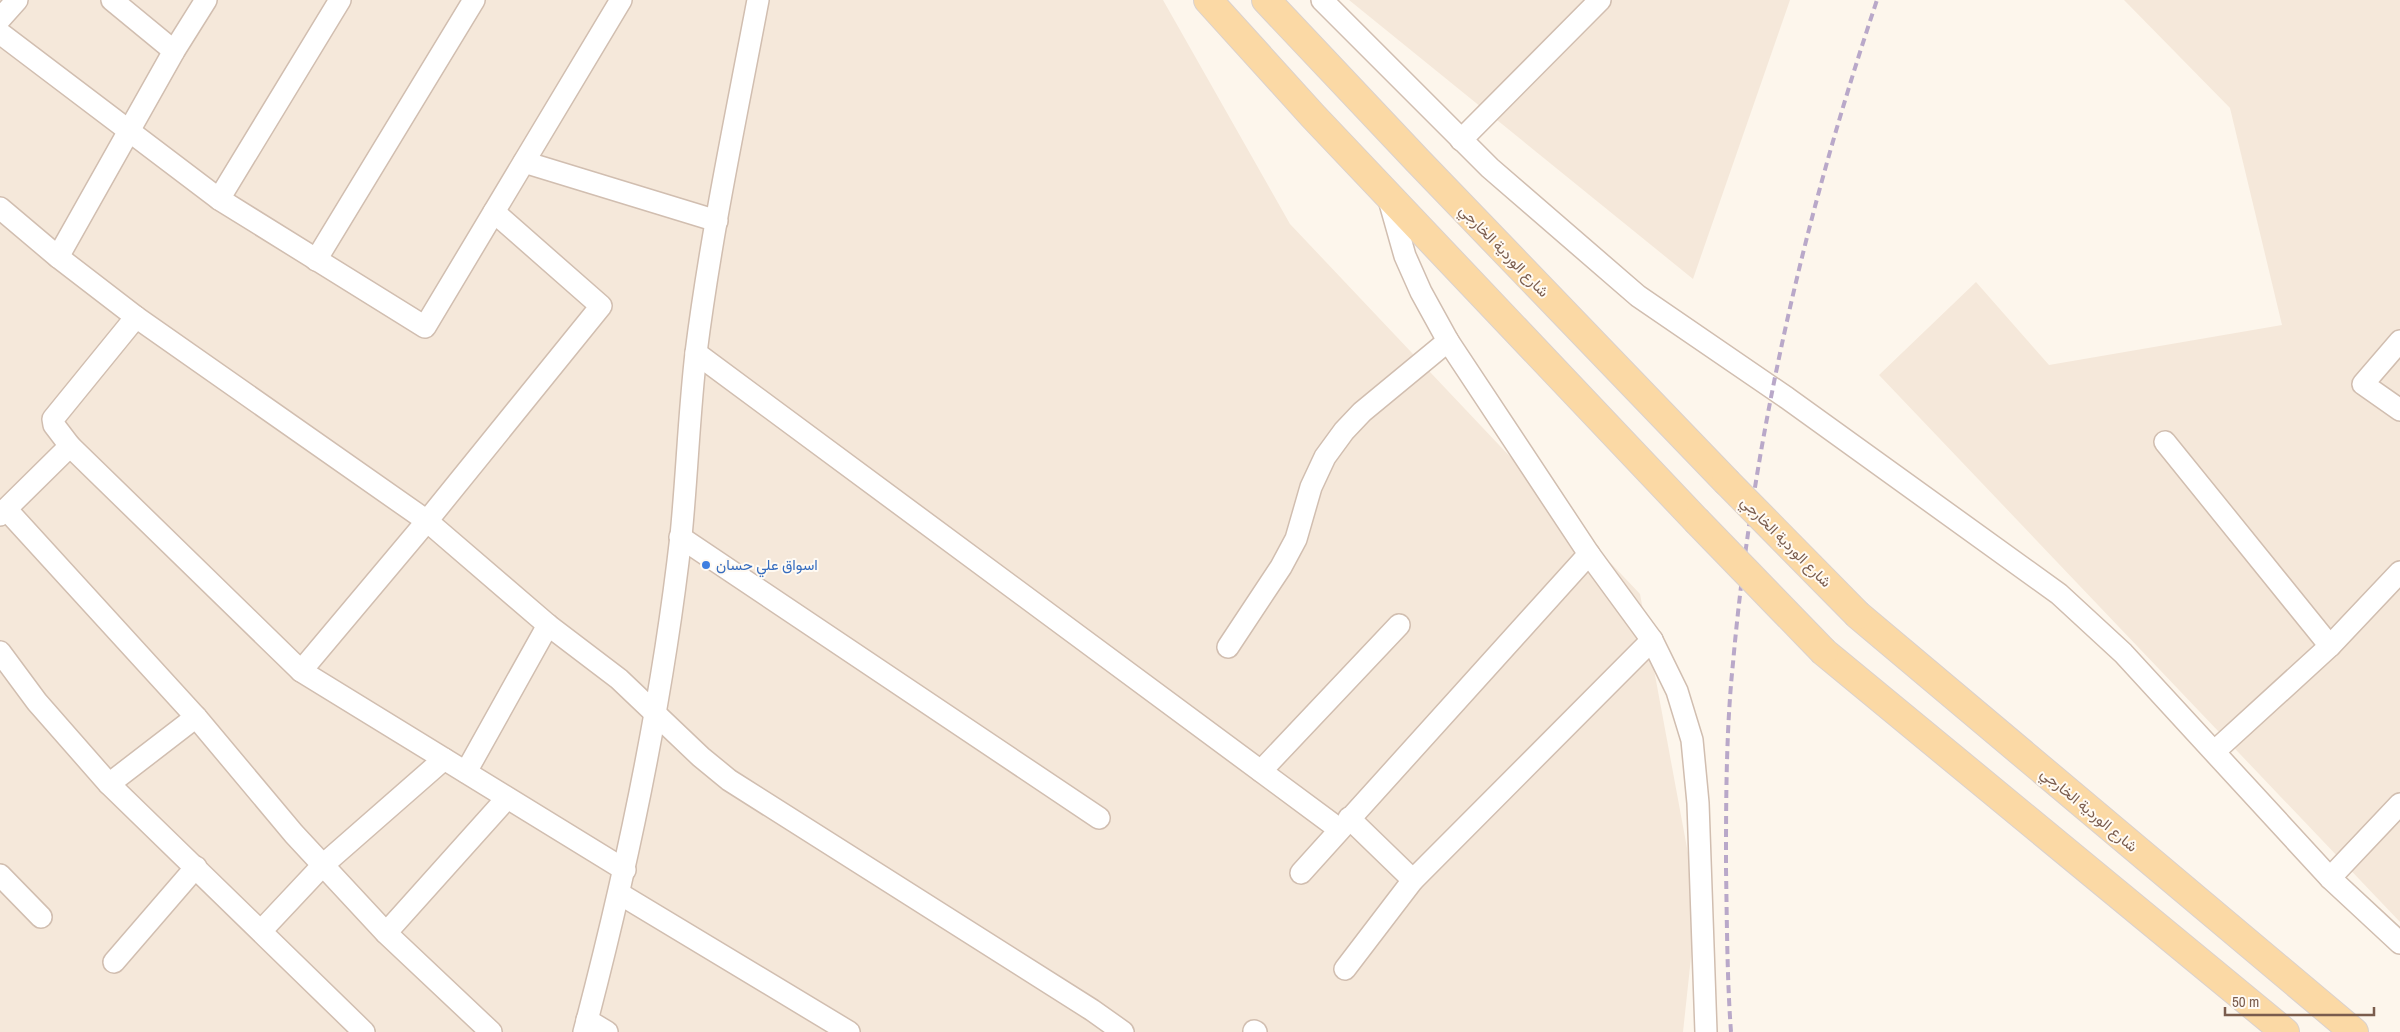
<svg xmlns="http://www.w3.org/2000/svg" width="2400" height="1032" font-family="'Archivo Narrow',Vazirmatn,sans-serif">
<style>
.residential{fill:#f5e8da}
.lines{fill:none;stroke-linecap:round;stroke-linejoin:round}
.minor-casing{stroke:#d1beb0;stroke-width:24}
.major-casing{stroke:#dad1cd;stroke-width:30}
.minor{stroke:#fff;stroke-width:21}
.major{stroke:#fbd9a5;stroke-width:28}
.rail{stroke:#b9a8c9;stroke-width:4;stroke-dasharray:8 5;stroke-linecap:butt}
.major-bridge-casing{stroke:#dad1cd;stroke-width:30;stroke-linecap:butt}
.major-bridge{stroke:#fbd9a5;stroke-width:28}
.shop-dot{fill:#3f7fe0;stroke:#fffaf3;stroke-width:2}
.labels{text-anchor:middle;stroke-width:4;stroke-linejoin:round;paint-order:stroke}
.street-label{font-size:15px;fill:#7a5c4d;stroke:#fffaf3}
.shop-label{font-size:15px;fill:#366cbe;stroke:#fffaf3;text-anchor:start}
</style>
<rect width="100%" height="100%" fill="#fdf6ec"/>
<!-- residential -->
<g class="residential">
<path d="M 0,0 L 1163,0 L 1290,224 L 1640,594 L 1697,902 L 1683,1032 L 0,1032 Z"/>
<path d="M 1349,0 L 1790,0 L 1693,279 Z"/>
<path d="M 2124,0 L 2400,0 L 2400,922 L 1879,375 L 1976,282 L 2049,365 L 2282,325 L 2230,108 Z"/>
</g>
<g class="lines">
<!-- minor casing -->
<g class="minor-casing">
<g id="minor">
<path d="M 112,0 L 174,51"/>
<path d="M 1322,0 L 1490,168 L 1638,296 L 1787,398 L 2059,594 L 2123,653 L 2330,878 L 2400,943"/>
<path d="M 0,19 L 17,0"/>
<path d="M 0,33 L 219,199 L 425,327 L 621,0"/>
<path d="M 1461,140 L 1600,0"/>
<path d="M 524,162 L 717,221"/>
<path d="M 1388,196 L 1405,256 L 1421,292 L 1448,341 L 1589,554 L 1652,640 L 1677,691 L 1692,740 L 1698,803 L 1706,1032"/>
<path d="M 219,199 L 340,0"/>
<path d="M 0,208 L 58,257 L 136,317 L 427,521 L 548,625 L 619,679 L 701,757 L 729,780 L 1092,1010 L 1123,1032"/>
<path d="M 58,257 L 174,51 L 206,0"/>
<path d="M 316,260 L 474,0"/>
<path d="M 136,317 L 53,419 L 54,425 L 70,446 L 301,671 L 625,870"/>
<path d="M 2400,341 L 2363,384 L 2400,410"/>
<path d="M 696,353 L 1339,829"/>
<path d="M 2165,442 L 2330,646"/>
<path d="M 7,510 L 196,717 L 294,834 L 386,933 L 491,1032"/>
<path d="M 0,515 L 70,446"/>
<path d="M 680,537 L 1099,818"/>
<path d="M 1228,647 L 1281,567 L 1296,539 L 1311,487 L 1325,457 L 1344,431 L 1362,412 L 1448,341"/>
<path d="M 0,652 L 37,702 L 109,784 L 364,1032"/>
<path d="M 301,671 L 427,521 L 601,306 L 494,212"/>
<path d="M 2215,751 L 2330,646 L 2400,572"/>
<path d="M 1261,771 L 1399,625"/>
<path d="M 466,772 L 548,625"/>
<path d="M 109,784 L 196,717"/>
<path d="M 1349,818 L 1413,880"/>
<path d="M 1301,873 L 1589,554"/>
<path d="M 0,875 L 41,917"/>
<path d="M 2330,878 L 2400,804"/>
<path d="M 620,894 L 849,1032"/>
<path d="M 261,931 L 323,865 L 444,759"/>
<path d="M 386,933 L 507,798"/>
<path d="M 114,962 L 196,867"/>
<path d="M 1345,969 L 1413,880 L 1652,640"/>
<path d="M 587,1020 L 607,1032"/>
<path d="M 1254,1031 L 1256,1032"/>
<path d="M 584,1032 C 627,869 662,704 681,536 C 687,475 689,414 696,353 C 711,234 736,117 758,0"/>
</g>
</g>
<!-- major casing -->
<g class="major-casing">
<g id="major">
<path d="M 1208,0 L 1313,116 L 1696,520"/>
<path d="M 1266,0 L 1418,161 L 1726,481"/>
<path d="M 1858,615 L 2354,1032"/>
<path d="M 1824,652 L 2285,1032"/>
</g>
</g>
<!-- minor -->
<use href="#minor" class="minor"/>
<!-- major -->
<use href="#major" class="major"/>
<!-- rail -->
<path class="rail" d="M 1731,1032 C 1727,978 1727,923 1726,869 C 1726,800 1726,731 1733,663 C 1753,438 1805,215 1877,0"/>
<!-- major-bridge casing -->
<g class="major-bridge-casing">
<g id="major-bridge">
<path d="M 1726,481 L 1858,615"/>
<path d="M 1696,520 L 1824,652"/>
</g>
</g>
<!-- major-bridge -->
<use href="#major-bridge" class="major-bridge"/>
</g>
<!-- markers -->
<circle class="shop-dot" cx="706" cy="565" r="5"/>
<g class="labels">
<!-- street labels -->
<g class="street-label">
<text transform="translate(1504 251) rotate(46)" y="5">شارع الوردية الخارجي</text>
<text transform="translate(1786 542) rotate(45)" y="5">شارع الوردية الخارجي</text>
<text transform="translate(2089 810) rotate(40)" y="5">شارع الوردية الخارجي</text>
</g>
<!-- shop labels -->
<g class="shop-label">
<text x="716" y="570">اسواق علي حسان</text>
</g>
</g>
<!-- scale -->
<path d="M2225 1007v8h149v-8" fill="none" stroke="#7a5c4d" stroke-width="2.5"/>
<text x="2232" y="1007" font-size="15" fill="#7a5c4d" stroke="#fffaf3" stroke-width="4" paint-order="stroke">50 m</text>
</svg>
